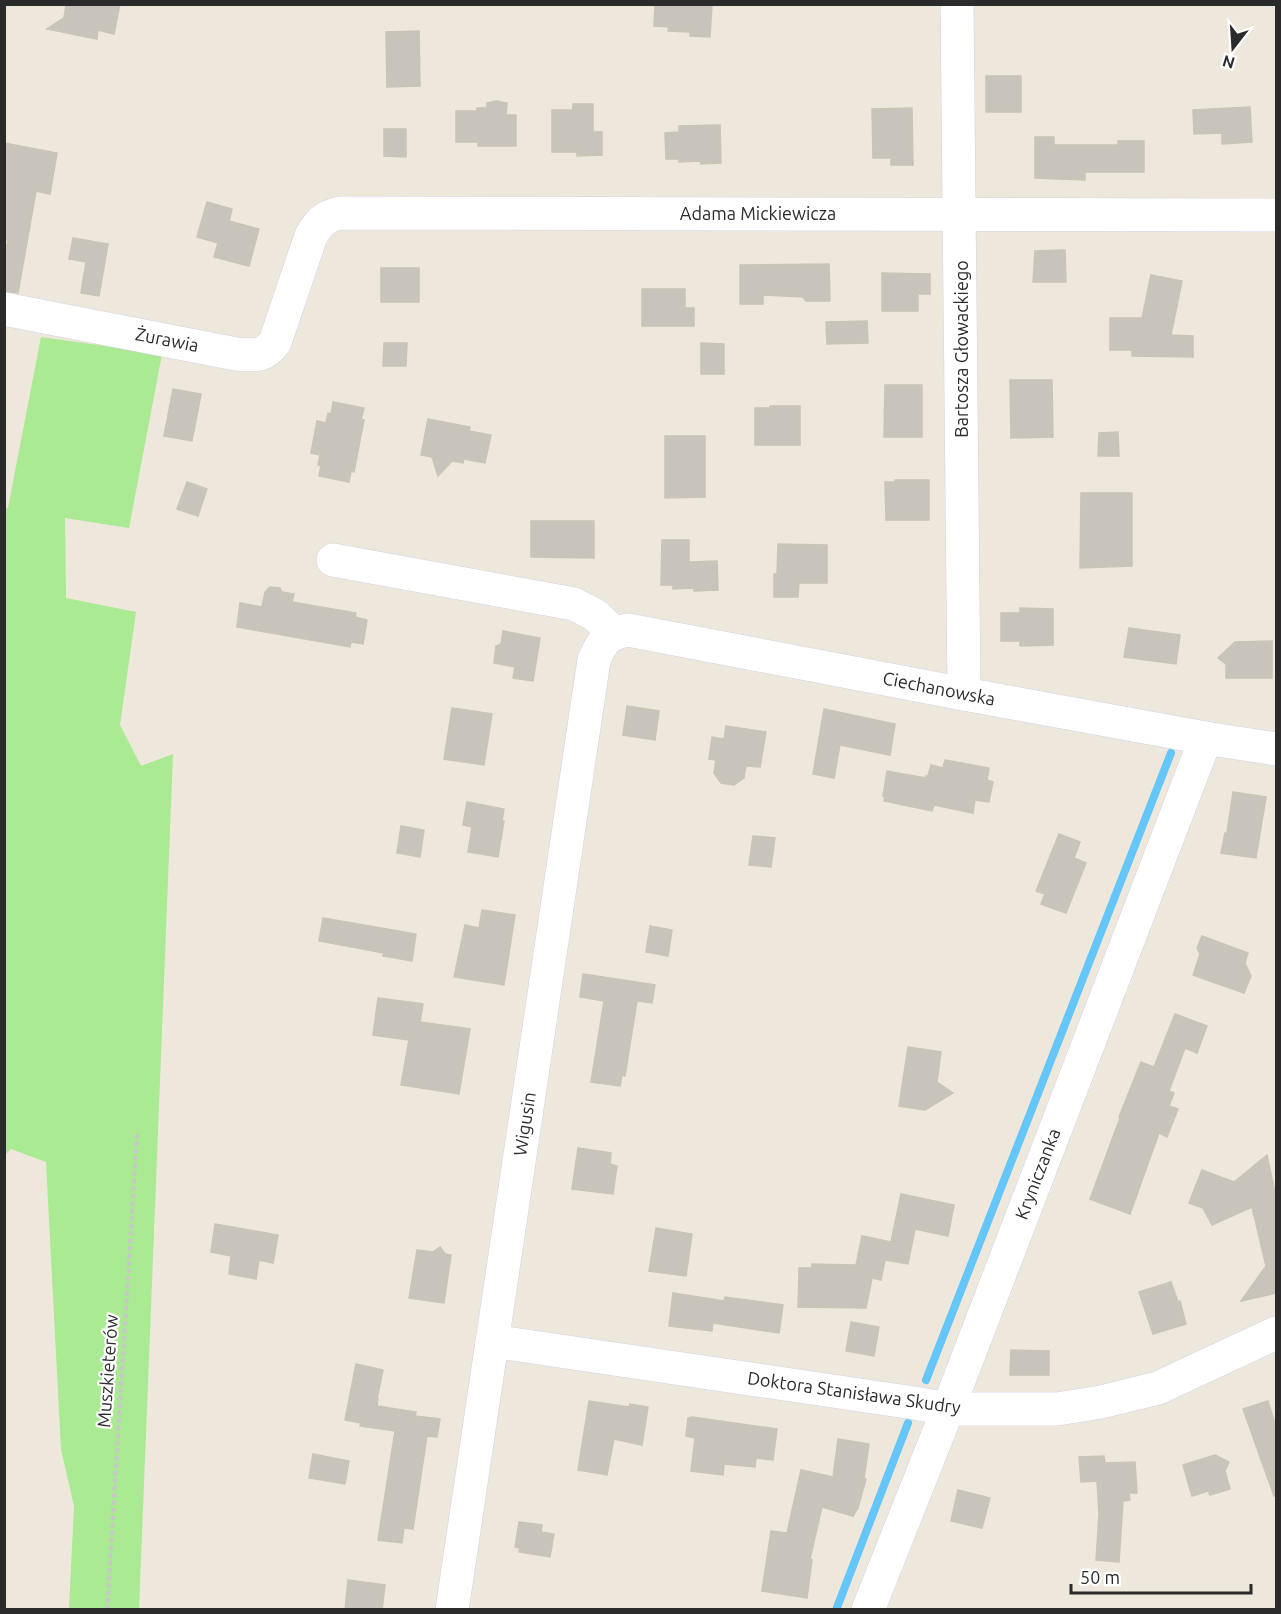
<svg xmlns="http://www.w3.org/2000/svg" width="1281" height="1614" font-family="Ubuntu,sans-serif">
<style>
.green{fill:#a9ea92}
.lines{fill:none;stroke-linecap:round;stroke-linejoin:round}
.stream{stroke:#64c6fa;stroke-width:8}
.building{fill:#c9c4bb;stroke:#cac4b5;stroke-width:1.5}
.minor-casing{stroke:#d0d2e5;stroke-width:34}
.path{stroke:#c8c8c8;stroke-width:4;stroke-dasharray:4.5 3;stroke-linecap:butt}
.minor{stroke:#fff;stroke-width:33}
.labels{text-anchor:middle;stroke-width:4.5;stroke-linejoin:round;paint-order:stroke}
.street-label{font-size:18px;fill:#2b2b2b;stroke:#fff}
</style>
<rect width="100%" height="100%" fill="#eee7db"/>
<!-- green -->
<path class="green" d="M 41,337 L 162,354 L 129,528 L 65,518 L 66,598 L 136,612 L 120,725 L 141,766 L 173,754 L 139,1609 L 69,1609 L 74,1506 L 61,1449 L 46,1162 L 11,1149 L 5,1155 L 4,508 L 8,508 Z"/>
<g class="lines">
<!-- stream -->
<g class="stream">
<path d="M 926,1380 L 1171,753"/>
<path d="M 836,1610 L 908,1423"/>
</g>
</g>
<!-- building -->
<g class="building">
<path d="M 66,4 L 120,4 L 114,34 L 98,30 L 97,39 L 47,29 L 64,18 Z"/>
<path d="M 655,4 L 712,4 L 710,37 L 690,36 L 690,32 L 668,31 L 669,27 L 654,26 Z"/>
<path d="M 419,31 L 420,86 L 387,87 L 386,32 Z"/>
<rect x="986" y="76" width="35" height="36"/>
<path d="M 496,101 L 507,103 L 506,115 L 516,115 L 516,146 L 478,146 L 478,142 L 456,142 L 456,111 L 477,111 L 477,108 L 487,108 L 487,103 Z"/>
<path d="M 573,104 L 593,104 L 593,132 L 602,132 L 602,155 L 577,156 L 577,152 L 552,152 L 552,110 L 573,110 Z"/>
<path d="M 1250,107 L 1252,142 L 1222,144 L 1222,133 L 1194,134 L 1193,110 Z"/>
<path d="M 912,108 L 913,165 L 891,165 L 891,158 L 873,158 L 872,109 Z"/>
<path d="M 720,125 L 721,163 L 701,164 L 700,161 L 679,162 L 679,159 L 666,159 L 665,133 L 679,132 L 679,126 Z"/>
<path d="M 384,129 L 406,129 L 406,157 L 384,156 Z"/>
<path d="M 1035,137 L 1054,137 L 1054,145 L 1118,145 L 1118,141 L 1144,141 L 1144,172 L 1085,172 L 1085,180 L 1035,178 Z"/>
<path d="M 4,143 L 57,153 L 50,194 L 36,191 L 18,293 L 4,291 L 4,258 L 8,240 L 4,240 Z"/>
<path d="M 207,202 L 232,209 L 229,221 L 259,229 L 249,266 L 214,257 L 218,243 L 197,237 Z"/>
<path d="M 73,238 L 108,244 L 99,296 L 81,293 L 86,262 L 69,259 Z"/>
<path d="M 1065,250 L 1066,282 L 1033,282 L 1035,251 Z"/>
<path d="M 829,264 L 830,301 L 806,301 L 803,297 L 763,295 L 763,304 L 740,304 L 740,265 Z"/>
<rect x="381" y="268" width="38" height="34"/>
<path d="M 882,273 L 930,274 L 930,294 L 918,294 L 918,311 L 882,311 Z"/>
<path d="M 1151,275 L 1182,281 L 1171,335 L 1193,336 L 1193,357 L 1132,356 L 1132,350 L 1110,350 L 1110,318 L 1142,318 Z"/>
<path d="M 642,289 L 685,289 L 685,308 L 694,308 L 694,326 L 642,326 Z"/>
<path d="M 867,321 L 868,343 L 827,344 L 826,322 Z"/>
<path d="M 384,343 L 407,343 L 406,366 L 383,366 Z"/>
<path d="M 701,343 L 724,344 L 724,374 L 701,374 Z"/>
<path d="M 1010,380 L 1052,380 L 1053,437 L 1011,438 Z"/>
<path d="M 885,385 L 922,385 L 922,437 L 884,437 Z"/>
<path d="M 173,389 L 201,394 L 192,441 L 164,436 Z"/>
<path d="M 333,402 L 364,408 L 361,420 L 364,420 L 354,472 L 351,471 L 349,482 L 319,476 L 321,465 L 318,465 L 320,455 L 311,453 L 317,421 L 326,423 L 328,413 L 331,414 Z"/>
<path d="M 770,406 L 800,406 L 800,445 L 755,445 L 755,408 L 770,408 Z"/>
<path d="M 428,419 L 470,427 L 469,431 L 491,435 L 485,463 L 464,459 L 463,463 L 452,461 L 438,476 L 432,457 L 421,455 Z"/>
<path d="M 1118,432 L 1119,456 L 1098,456 L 1099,433 Z"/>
<path d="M 665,436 L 705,436 L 705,497 L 665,498 Z"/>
<path d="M 895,480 L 929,480 L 929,520 L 886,520 L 885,482 L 895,482 Z"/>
<path d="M 187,482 L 207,489 L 198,516 L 177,509 Z"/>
<path d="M 1081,493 L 1132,493 L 1132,566 L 1080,568 Z"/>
<path d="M 531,521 L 594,521 L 594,558 L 531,557 Z"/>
<path d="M 662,540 L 689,540 L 689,562 L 717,561 L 718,590 L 694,591 L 694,588 L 673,589 L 673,585 L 661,585 Z"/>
<path d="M 778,544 L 827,545 L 827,583 L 799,583 L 798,597 L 774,597 L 774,574 L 777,574 Z"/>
<path d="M 270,587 L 280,588 L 282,592 L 294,594 L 292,602 L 356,613 L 355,617 L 367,620 L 363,644 L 351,642 L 350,647 L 237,627 L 240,603 L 262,607 L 265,592 Z"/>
<path d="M 1020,608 L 1053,609 L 1053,645 L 1020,646 L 1020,641 L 1001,641 L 1001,613 L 1020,613 Z"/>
<path d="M 1129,628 L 1180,635 L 1176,664 L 1124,657 Z"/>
<path d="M 503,631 L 540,638 L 533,681 L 513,678 L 515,667 L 494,663 L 496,646 L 501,644 Z"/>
<path d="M 1272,641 L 1272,678 L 1226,678 L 1226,664 L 1218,658 L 1235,642 Z"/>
<path d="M 627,706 L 659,711 L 655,740 L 623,735 Z"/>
<path d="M 452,708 L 492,714 L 484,765 L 444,759 Z"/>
<path d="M 824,709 L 895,724 L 890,755 L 840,745 L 834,778 L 813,774 Z"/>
<path d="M 726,726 L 766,732 L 760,767 L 746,766 L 744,778 L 734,785 L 721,783 L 714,773 L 716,760 L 709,759 L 712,737 L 724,739 Z"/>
<path d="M 945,760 L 989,768 L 987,780 L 993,782 L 989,802 L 975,800 L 973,813 L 934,805 L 932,811 L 884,801 L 885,797 L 883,796 L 887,771 L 926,778 L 926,776 L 928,776 L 931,765 L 943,768 Z"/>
<path d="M 1233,792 L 1266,797 L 1256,858 L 1221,853 L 1225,833 L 1227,833 Z"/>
<path d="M 467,802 L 504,809 L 502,821 L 504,821 L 498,857 L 468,852 L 472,827 L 463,825 Z"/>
<path d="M 401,826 L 424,830 L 420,857 L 397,853 Z"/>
<path d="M 1059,834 L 1080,842 L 1074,858 L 1086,863 L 1066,913 L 1041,904 L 1045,894 L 1036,891 Z"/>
<path d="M 753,836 L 775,838 L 771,867 L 749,865 Z"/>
<path d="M 482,910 L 515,915 L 504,985 L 454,977 L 465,925 L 479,928 Z"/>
<path d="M 323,918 L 416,934 L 412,961 L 383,956 L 384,953 L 319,941 Z"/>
<path d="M 650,926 L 672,930 L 668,956 L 646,952 Z"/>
<path d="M 1202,936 L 1248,953 L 1245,963 L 1251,976 L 1244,993 L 1193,975 L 1200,954 L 1197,948 Z"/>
<path d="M 583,974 L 655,985 L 652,1003 L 637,1001 L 625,1076 L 622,1075 L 620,1086 L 591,1082 L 604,1001 L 580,997 Z"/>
<path d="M 378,998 L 423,1004 L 420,1022 L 470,1029 L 459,1094 L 401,1085 L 409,1040 L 373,1035 Z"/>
<path d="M 1175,1014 L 1207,1026 L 1197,1053 L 1185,1048 L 1169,1091 L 1174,1093 L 1169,1106 L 1178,1109 L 1167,1137 L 1159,1133 L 1130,1214 L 1090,1199 L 1120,1118 L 1119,1117 L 1141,1062 L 1154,1067 Z"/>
<path d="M 908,1047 L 941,1052 L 937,1082 L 953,1093 L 925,1110 L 899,1106 Z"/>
<path d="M 578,1148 L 611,1153 L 610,1164 L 617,1166 L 613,1194 L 572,1189 Z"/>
<path d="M 1267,1155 L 1276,1197 L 1276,1293 L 1241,1301 L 1266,1266 L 1252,1207 L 1212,1225 L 1203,1208 L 1189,1203 L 1202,1170 L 1234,1182 Z"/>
<path d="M 901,1194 L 954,1205 L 948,1236 L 915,1229 L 908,1264 L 885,1260 L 881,1280 L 872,1278 L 866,1308 L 798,1307 L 799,1268 L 812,1268 L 812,1264 L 856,1265 L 862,1236 L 891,1242 Z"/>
<path d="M 215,1224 L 278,1235 L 273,1263 L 259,1260 L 256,1279 L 229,1274 L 231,1256 L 211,1252 Z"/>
<path d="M 656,1228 L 692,1234 L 686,1276 L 649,1271 Z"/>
<path d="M 440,1247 L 445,1254 L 451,1255 L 444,1303 L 409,1298 L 417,1250 L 433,1252 Z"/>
<path d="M 1171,1282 L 1178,1302 L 1180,1301 L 1186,1324 L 1153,1334 L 1139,1292 Z"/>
<path d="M 673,1293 L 724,1301 L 725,1297 L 783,1305 L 779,1333 L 713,1323 L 712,1331 L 669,1326 Z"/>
<path d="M 851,1322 L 879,1327 L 874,1356 L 846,1351 Z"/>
<path d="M 1011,1350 L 1049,1351 L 1049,1375 L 1010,1375 Z"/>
<path d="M 356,1364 L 383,1370 L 377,1399 L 378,1399 L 377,1406 L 416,1412 L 415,1416 L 440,1419 L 437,1437 L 427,1436 L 413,1529 L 404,1528 L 402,1543 L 378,1540 L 395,1431 L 360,1426 L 361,1423 L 345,1420 Z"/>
<path d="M 589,1401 L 629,1407 L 630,1404 L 648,1407 L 642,1445 L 614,1439 L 607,1475 L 578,1470 Z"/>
<path d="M 1268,1401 L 1276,1427 L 1276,1495 L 1274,1496 L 1243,1409 Z"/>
<path d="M 692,1417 L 777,1429 L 773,1460 L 756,1458 L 755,1467 L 724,1464 L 723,1475 L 691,1471 L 695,1438 L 686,1436 L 688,1418 Z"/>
<path d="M 838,1439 L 869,1444 L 864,1479 L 866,1479 L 858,1508 L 853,1516 L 822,1507 L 810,1559 L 812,1560 L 807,1598 L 762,1591 L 771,1531 L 787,1533 L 801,1470 L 833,1477 Z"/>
<path d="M 313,1454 L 349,1461 L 345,1484 L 309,1478 Z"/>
<path d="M 1215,1455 L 1229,1462 L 1225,1471 L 1230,1489 L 1210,1495 L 1208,1491 L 1192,1496 L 1183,1465 Z"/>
<path d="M 1104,1456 L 1105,1463 L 1135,1462 L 1137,1493 L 1129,1493 L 1130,1500 L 1123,1501 L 1119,1562 L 1096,1560 L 1099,1514 L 1097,1481 L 1081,1482 L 1079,1457 Z"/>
<path d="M 958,1490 L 990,1498 L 982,1528 L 951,1521 Z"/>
<path d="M 519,1522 L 542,1525 L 541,1532 L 554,1534 L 550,1557 L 519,1552 L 520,1548 L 515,1547 Z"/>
<path d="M 348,1580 L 385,1585 L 382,1610 L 345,1610 Z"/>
</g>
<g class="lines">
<!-- minor casing -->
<g class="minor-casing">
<g id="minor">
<path d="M 957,4 L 964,694"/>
<path d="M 4,309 L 236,354 C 255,355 263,358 275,342 L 311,236 C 319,222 324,217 340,213 L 1276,215"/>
<path d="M 333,560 L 574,604 L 595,615 L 614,633"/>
<path d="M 492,1341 L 914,1403 L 948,1409 L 1057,1409 L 1101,1402 L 1158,1388 L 1276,1333"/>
<path d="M 452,1610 L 594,660 C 602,641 607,634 628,630 L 964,694 L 1205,738 L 1276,749"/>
<path d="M 868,1610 L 948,1409 L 1202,748 L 1205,738"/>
</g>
</g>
<!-- path -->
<path class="path" d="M 107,1610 L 137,1134"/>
<!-- minor -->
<use href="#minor" class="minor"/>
</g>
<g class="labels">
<!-- street labels -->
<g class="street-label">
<text x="758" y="220">Adama Mickiewicza</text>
<text transform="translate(167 340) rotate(11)" y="6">Żurawia</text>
<text transform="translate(962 349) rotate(-90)" y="6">Bartosza Głowackiego</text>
<text transform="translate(939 689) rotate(11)" y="6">Ciechanowska</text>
<text transform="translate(525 1124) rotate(-81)" y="6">Wigusin</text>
<text transform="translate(1038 1174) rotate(-69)" y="6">Kryniczanka</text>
<text transform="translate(108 1371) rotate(-86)" y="6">Muszkieterów</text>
<text transform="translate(854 1393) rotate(8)" y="6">Doktora Stanisława Skudry</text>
</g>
</g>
<!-- border -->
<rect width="1281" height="1614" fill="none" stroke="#2b2b2b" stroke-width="12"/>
<!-- north arrow -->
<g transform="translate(1233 48) rotate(197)" stroke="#ffffff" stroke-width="4.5" paint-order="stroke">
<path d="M0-4.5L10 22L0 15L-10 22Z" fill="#2b2b2b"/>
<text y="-9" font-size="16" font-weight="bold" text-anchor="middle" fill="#2b2b2b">N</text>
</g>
<!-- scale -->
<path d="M1071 1584v9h180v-9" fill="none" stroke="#2b2b2b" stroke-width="3"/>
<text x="1080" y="1584" font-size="18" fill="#2b2b2b" stroke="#ffffff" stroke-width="4.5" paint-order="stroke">50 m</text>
</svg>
